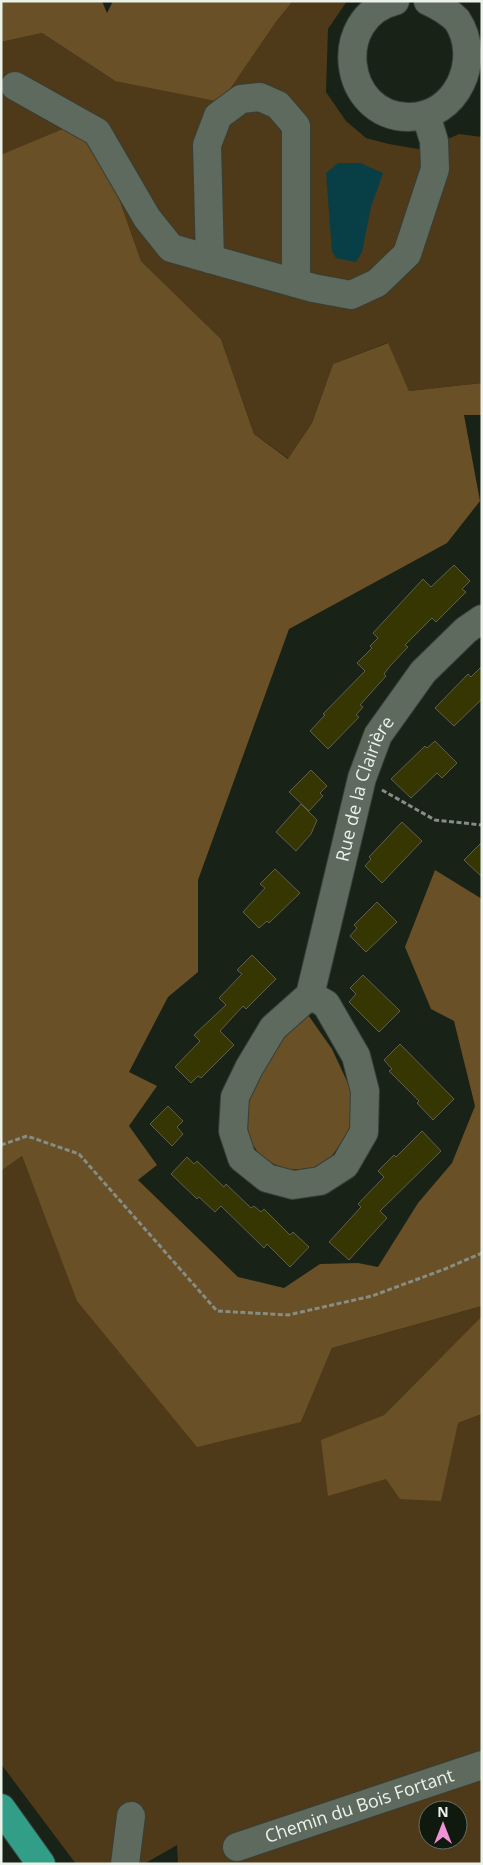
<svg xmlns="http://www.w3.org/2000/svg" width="483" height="1865" font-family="'Open Sans',sans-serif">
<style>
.green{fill:#4e3918;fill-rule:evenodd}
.forest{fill:#6a5026}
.water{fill:#083f46}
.building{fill:#363603;stroke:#5e5f4f}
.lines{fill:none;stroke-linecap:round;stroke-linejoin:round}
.minor-casing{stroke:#373f37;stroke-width:30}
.highway-casing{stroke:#373f37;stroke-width:30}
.path{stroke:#858d84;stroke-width:3;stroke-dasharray:5 2.5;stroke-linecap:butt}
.minor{stroke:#5e6a5d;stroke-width:28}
.highway{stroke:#329e87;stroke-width:28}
.labels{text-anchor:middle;stroke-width:4.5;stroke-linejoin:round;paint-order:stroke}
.street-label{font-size:18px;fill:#ebf2ea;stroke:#0f190e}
</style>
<rect width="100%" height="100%" fill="#182217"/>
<!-- green -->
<g class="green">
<path d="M 293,1 L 347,1 L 328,29 L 326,92 L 346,121 L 366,138 L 389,144 L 424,150 L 459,134 L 482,137 L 482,383 L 409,391 L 387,343 L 333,364 L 312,423 L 289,459 L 254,434 L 221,339 L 141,261 L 102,150 L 3,154 L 1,152 L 1,42 L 42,33 L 115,81 L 275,23 Z"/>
<path d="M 22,1156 L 75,1293 L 301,1422 L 332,1348 L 482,1306 L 482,1316 L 384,1415 L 321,1441 L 458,1423 L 482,1414 L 482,1864 L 178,1864 L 177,1845 L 144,1864 L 76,1864 L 1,1764 L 1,1171 ZM 428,1810 L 458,1810 L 458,1840 L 428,1840 Z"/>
</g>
<!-- forest -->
<g class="forest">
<path d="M 1,1 L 102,1 L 107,13 L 113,1 L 293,1 L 275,23 L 221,102 L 115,81 L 42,33 L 1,42 Z"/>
<path d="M 63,129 L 102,150 L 141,261 L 221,339 L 254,434 L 288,459 L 312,423 L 333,364 L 388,343 L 409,391 L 482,383 L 482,415 L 464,415 L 480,501 L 447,543 L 289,629 L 198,880 L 198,972 L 168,997 L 129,1072 L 157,1086 L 129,1126 L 157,1165 L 138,1180 L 238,1277 L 284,1288 L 320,1264 L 358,1263 L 378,1267 L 418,1203 L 452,1163 L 475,1106 L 454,1021 L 431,1009 L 405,947 L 435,870 L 482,899 L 482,1306 L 332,1348 L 301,1422 L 197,1447 L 77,1301 L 22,1156 L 1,1171 L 1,152 L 3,154 Z"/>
<path d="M 306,1012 L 332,1049 L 352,1092 L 349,1132 L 324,1167 L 288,1170 L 262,1159 L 248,1137 L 248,1102 L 276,1041 Z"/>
<path d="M 482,1316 L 482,1414 L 458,1423 L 441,1501 L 400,1499 L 386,1479 L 328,1496 L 321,1440 L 384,1415 Z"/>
</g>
<!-- water -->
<path class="water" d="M 338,163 L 360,163 L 383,173 L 371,207 L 362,252 L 356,262 L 336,258 L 332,251 L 326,173 Z"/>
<!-- building -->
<g class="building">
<path d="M 454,565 L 470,581 L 462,589 L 466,592 L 436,622 L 432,618 L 405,645 L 408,647 L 390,666 L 384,674 L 386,676 L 360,705 L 363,707 L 356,715 L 359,717 L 328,749 L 310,731 L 325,715 L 323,714 L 365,671 L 357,663 L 372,648 L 370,646 L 378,638 L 373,633 L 423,579 L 431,587 Z"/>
<path d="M 482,666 L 482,699 L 454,726 L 435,708 L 468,674 L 471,677 Z"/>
<path d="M 435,741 L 457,763 L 442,778 L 437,773 L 411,798 L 391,779 L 425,746 L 427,748 Z"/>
<path d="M 311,770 L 327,786 L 320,793 L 323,796 L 309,811 L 289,792 Z"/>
<path d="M 301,804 L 317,820 L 311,834 L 296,851 L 276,832 Z"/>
<path d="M 402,822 L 422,841 L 382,883 L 365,866 L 371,859 L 369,857 Z"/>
<path d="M 482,842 L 482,877 L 464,860 Z"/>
<path d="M 275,869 L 300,893 L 269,923 L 267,921 L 259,928 L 243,912 L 265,888 L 260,884 Z"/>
<path d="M 377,902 L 397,922 L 366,952 L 350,936 L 357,928 L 354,925 Z"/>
<path d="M 252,955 L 276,979 L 246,1009 L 243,1006 L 220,1031 L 234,1045 L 201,1078 L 198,1076 L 191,1083 L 175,1067 L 200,1041 L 194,1035 L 226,1005 L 219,998 L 242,974 L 237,970 Z"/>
<path d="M 363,975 L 400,1011 L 379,1032 L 349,1002 L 356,994 L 350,988 Z"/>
<path d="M 400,1044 L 454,1099 L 433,1120 L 417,1103 L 419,1101 L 389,1071 L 392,1069 L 384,1060 Z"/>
<path d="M 168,1106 L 183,1121 L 177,1127 L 183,1134 L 172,1146 L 150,1124 Z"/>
<path d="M 422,1131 L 441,1151 L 380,1211 L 387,1218 L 349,1260 L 329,1242 L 361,1207 L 358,1204 L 384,1177 L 378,1171 L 394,1155 L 396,1157 Z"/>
<path d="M 187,1157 L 194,1164 L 197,1161 L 224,1187 L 226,1184 L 251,1208 L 254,1206 L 261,1212 L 264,1209 L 290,1235 L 293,1232 L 309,1247 L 290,1267 L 267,1244 L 264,1248 L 221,1206 L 215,1212 L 199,1197 L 197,1199 L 171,1174 Z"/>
</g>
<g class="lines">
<!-- minor casing -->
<g class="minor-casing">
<g id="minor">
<path d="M 395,1 C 331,17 342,116 408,117 C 457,118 483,59 457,20 C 448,11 439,6 428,1"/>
<path d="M 15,86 L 97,132 L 147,218 L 171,248 L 313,288 L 351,295 L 377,283 L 407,254 L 435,169 L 434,141 L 426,115"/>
<path d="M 210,259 L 207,145 L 218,116 L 241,99 L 260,97 L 278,105 L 296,126 L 296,283"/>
<path id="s1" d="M 310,995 L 326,1004 L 356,1056 L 365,1091 L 364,1132 L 345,1165 L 320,1181 L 293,1185 L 267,1178 L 242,1158 L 233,1131 L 235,1097 L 249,1068 L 273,1028 L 310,995 L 362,778 L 378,735 L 423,672 L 466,630 L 482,619"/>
<path id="s2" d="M 237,1847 L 482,1765"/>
<path d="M 125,1864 L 131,1816"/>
</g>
</g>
<!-- highway casing -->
<g class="highway-casing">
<path id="highway" d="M 1,1808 L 41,1864"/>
</g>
<!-- path -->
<g class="path">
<path d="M 382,790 L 435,820 L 482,825"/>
<path d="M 1,1145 L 27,1136 L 79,1154 L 217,1311 L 288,1315 L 372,1296 L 445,1269 L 482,1253"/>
</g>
<!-- minor -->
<use href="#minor" class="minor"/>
<!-- highway -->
<use href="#highway" class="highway"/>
</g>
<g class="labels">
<!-- street labels -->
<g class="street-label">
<text dy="6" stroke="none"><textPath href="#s1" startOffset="714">Rue de la Clairière</textPath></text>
<text dy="6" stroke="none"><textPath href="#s2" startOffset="129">Chemin du Bois Fortant</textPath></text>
</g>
</g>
<!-- border -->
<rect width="483" height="1865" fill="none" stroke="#ebf2ea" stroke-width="5"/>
<!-- north arrow -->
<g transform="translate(443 1825)"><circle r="24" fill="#0f190e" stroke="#677066"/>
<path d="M0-4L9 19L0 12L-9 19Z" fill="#f291d6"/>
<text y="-8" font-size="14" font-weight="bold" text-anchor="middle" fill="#ebf2ea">N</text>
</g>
</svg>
